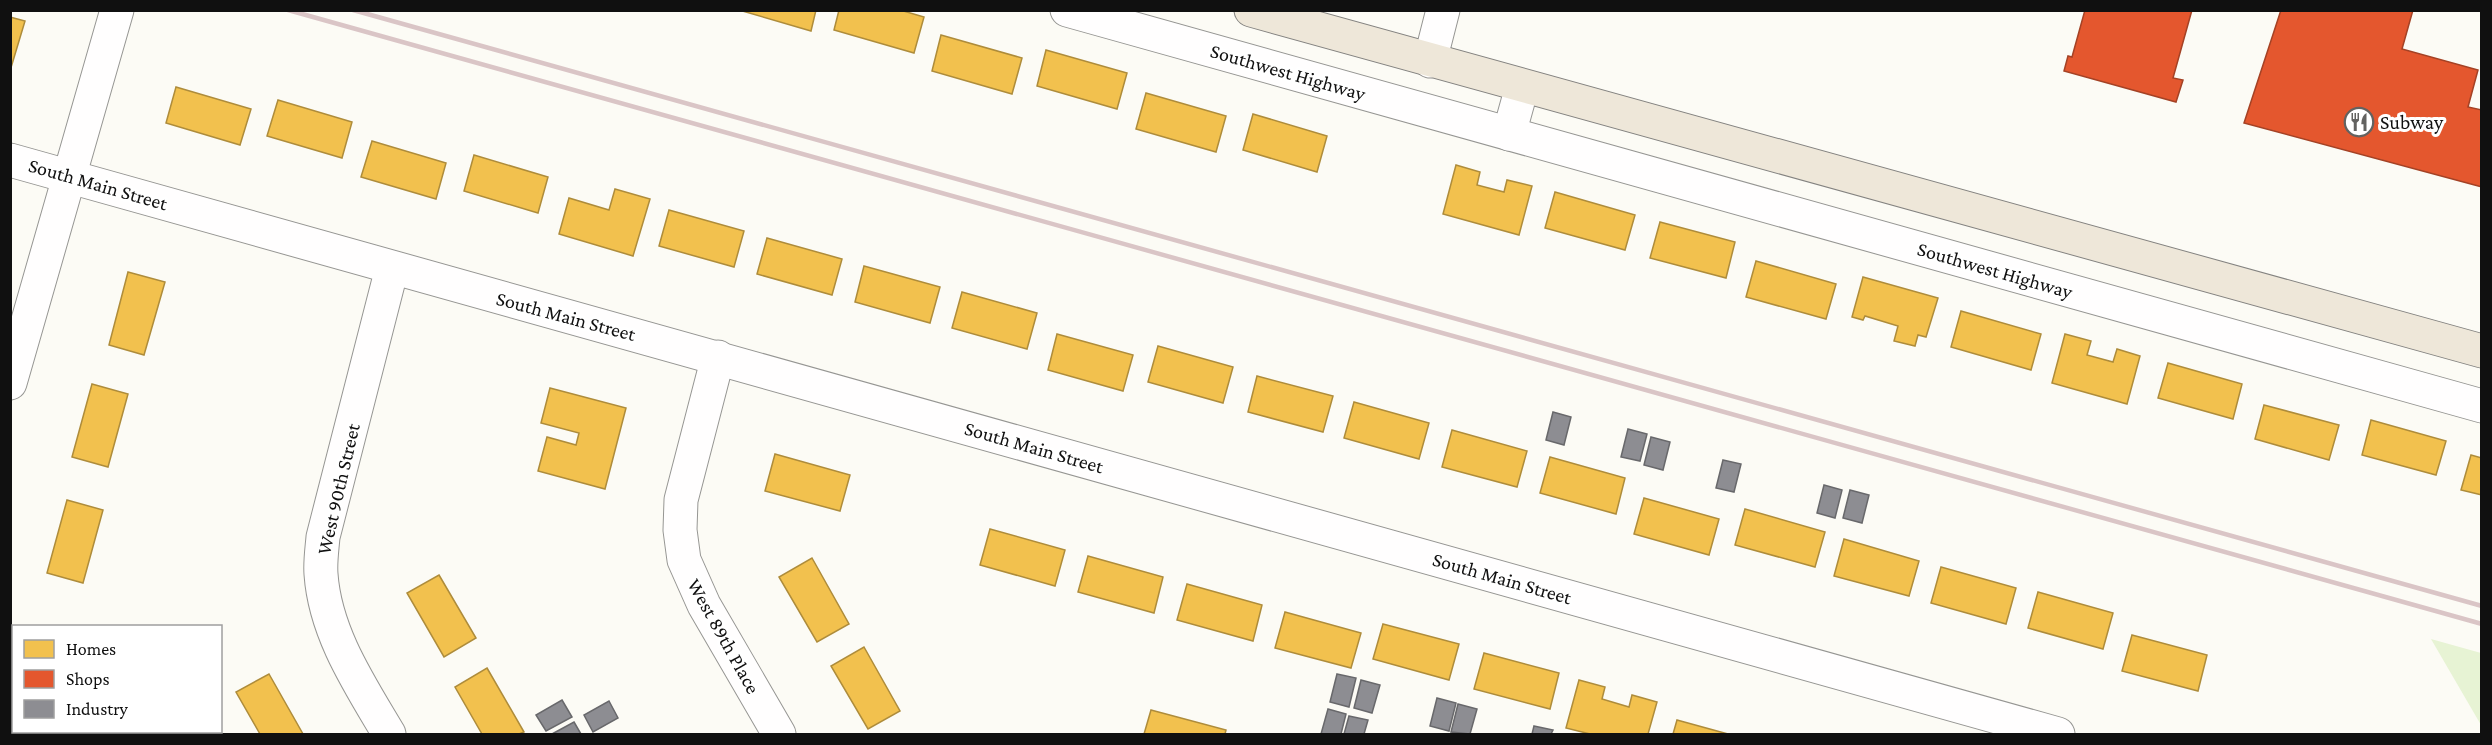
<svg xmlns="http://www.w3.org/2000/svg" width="2492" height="745" font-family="'Crimson Pro',serif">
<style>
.green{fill:#e7f3d4}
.homes{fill:#f2c14e;stroke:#ae8c3b;stroke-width:1.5}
.shops{fill:#e4572e;stroke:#a44225;stroke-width:1.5}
.industry{fill:#8d8d92;stroke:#68686b;stroke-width:1.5}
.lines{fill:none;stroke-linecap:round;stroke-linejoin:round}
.street-casing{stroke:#969693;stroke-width:35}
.primary-casing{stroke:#848380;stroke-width:35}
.street{stroke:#fffefe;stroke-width:33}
.primary{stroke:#eee7d9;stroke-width:33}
.rail{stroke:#dac5c6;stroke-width:4.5}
.labels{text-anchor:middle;stroke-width:6;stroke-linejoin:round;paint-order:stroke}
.street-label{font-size:20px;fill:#101010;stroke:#fff}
.poi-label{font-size:20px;fill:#101010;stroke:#fff;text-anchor:start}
</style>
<rect width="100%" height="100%" fill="#fcfbf5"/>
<!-- green -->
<path class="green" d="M 2431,639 L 2481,653 L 2481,725 Z"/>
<!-- homes -->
<g class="homes">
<path d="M 739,10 L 816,10 L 811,31 Z"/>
<path d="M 839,10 L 900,10 L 924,17 L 914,53 L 834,30 Z"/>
<path d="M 10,17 L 25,21 L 10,71 Z"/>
<path d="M 941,35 L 1022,58 L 1012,94 L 932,71 Z"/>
<path d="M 1046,50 L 1127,73 L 1117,109 L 1037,86 Z"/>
<path d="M 176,87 L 251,109 L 240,145 L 166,123 Z"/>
<path d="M 1146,93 L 1226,116 L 1216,152 L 1136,129 Z"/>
<path d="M 278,100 L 352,122 L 342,158 L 267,136 Z"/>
<path d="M 1253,114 L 1327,136 L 1317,172 L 1243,150 Z"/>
<path d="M 372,141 L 446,163 L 436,199 L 361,177 Z"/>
<path d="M 474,155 L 548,177 L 538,213 L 464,191 Z"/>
<path d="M 1456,165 L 1480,172 L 1477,185 L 1504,192 L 1507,180 L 1532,186 L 1519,235 L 1443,214 Z"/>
<path d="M 615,189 L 650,199 L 633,256 L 559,234 L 569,198 L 609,210 Z"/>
<path d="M 1555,192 L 1635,215 L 1625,250 L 1545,228 Z"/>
<path d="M 669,210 L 744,231 L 734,267 L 659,246 Z"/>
<path d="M 1660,222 L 1735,242 L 1726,278 L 1650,258 Z"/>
<path d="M 767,238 L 842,259 L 832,295 L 757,274 Z"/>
<path d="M 1756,261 L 1836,284 L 1826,319 L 1746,297 Z"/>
<path d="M 864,266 L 940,287 L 930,323 L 855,302 Z"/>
<path d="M 128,272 L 165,282 L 144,355 L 109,345 Z"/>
<path d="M 1863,277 L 1938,298 L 1926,337 L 1918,335 L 1915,346 L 1894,341 L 1898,326 L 1865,316 L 1863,320 L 1852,317 Z"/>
<path d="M 962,292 L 1037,313 L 1027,349 L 952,328 Z"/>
<path d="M 1961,311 L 2041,334 L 2031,370 L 1951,347 Z"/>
<path d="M 1057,334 L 1133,355 L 1123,391 L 1048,370 Z"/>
<path d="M 2065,334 L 2091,341 L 2087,355 L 2113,362 L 2117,349 L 2140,356 L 2127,404 L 2052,383 Z"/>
<path d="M 1158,346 L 1233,367 L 1223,403 L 1148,382 Z"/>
<path d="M 2168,363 L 2242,384 L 2233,419 L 2158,398 Z"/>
<path d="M 1257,376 L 1333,396 L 1323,432 L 1248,412 Z"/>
<path d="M 92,384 L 128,394 L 108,467 L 72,457 Z"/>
<path d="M 550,388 L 626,408 L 605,489 L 538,471 L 547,437 L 576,445 L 579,433 L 541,423 Z"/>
<path d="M 1354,402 L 1429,423 L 1419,459 L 1344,438 Z"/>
<path d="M 2264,405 L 2339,425 L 2329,460 L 2255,439 Z"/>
<path d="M 2371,420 L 2446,441 L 2436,475 L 2362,455 Z"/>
<path d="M 1452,430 L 1527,451 L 1517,487 L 1442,467 Z"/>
<path d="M 775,454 L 850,475 L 840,511 L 765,491 Z"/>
<path d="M 2471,455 L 2482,458 L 2482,495 L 2461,490 Z"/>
<path d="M 1550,457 L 1625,478 L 1616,514 L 1540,493 Z"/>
<path d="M 1644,498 L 1719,519 L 1709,555 L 1634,534 Z"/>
<path d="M 67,500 L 103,510 L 83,583 L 47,573 Z"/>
<path d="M 1745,509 L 1825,532 L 1815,567 L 1735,545 Z"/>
<path d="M 990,529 L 1065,550 L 1055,586 L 980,565 Z"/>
<path d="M 1844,539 L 1919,561 L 1909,596 L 1834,576 Z"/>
<path d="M 1088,556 L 1163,577 L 1154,613 L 1078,592 Z"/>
<path d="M 812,558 L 849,624 L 817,642 L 779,577 Z"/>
<path d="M 1941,567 L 2016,588 L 2006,624 L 1931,603 Z"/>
<path d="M 439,575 L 476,638 L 444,657 L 407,593 Z"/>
<path d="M 1187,584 L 1262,605 L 1253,641 L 1177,620 Z"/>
<path d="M 2038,592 L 2113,613 L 2103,649 L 2028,628 Z"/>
<path d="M 1285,612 L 1361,633 L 1351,668 L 1275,648 Z"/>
<path d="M 1383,624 L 1459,644 L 1449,680 L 1373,659 Z"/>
<path d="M 2132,635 L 2207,655 L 2198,691 L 2122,671 Z"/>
<path d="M 864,647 L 900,711 L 868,729 L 831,666 Z"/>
<path d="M 1484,653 L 1559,673 L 1550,709 L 1474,689 Z"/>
<path d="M 487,668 L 524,732 L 519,734 L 482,734 L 455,687 Z"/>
<path d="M 269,674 L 303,734 L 260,734 L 236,692 Z"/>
<path d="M 1579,680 L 1605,687 L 1602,699 L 1629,707 L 1632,695 L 1657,702 L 1648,734 L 1590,734 L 1566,728 Z"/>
<path d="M 1151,710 L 1226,730 L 1225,734 L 1144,734 Z"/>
<path d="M 1677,720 L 1728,734 L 1673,734 Z"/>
</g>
<!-- shops -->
<g class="shops">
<path d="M 2085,10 L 2192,10 L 2173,78 L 2183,80 L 2176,102 L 2064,71 L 2068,56 L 2072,57 Z"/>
<path d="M 2281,10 L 2413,10 L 2402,49 L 2478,70 L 2468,107 L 2482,110 L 2482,187 L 2244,123 Z"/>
</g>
<!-- industry -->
<g class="industry">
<path d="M 1553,412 L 1571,417 L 1564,445 L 1546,440 Z"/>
<path d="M 1628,429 L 1647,434 L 1640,461 L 1621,457 Z"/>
<path d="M 1651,437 L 1670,442 L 1663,470 L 1644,465 Z"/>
<path d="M 1723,460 L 1741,464 L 1734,492 L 1716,488 Z"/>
<path d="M 1824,485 L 1842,490 L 1835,518 L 1817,513 Z"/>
<path d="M 1850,490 L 1869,495 L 1862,523 L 1843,518 Z"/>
<path d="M 1337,674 L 1356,678 L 1349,707 L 1330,702 Z"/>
<path d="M 1361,680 L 1380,685 L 1372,713 L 1354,708 Z"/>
<path d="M 1437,698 L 1456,703 L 1449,731 L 1430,726 Z"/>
<path d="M 562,700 L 572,717 L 546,731 L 536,715 Z"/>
<path d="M 609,701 L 618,718 L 593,732 L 584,715 Z"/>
<path d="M 1458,704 L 1477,709 L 1470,734 L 1451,732 Z"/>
<path d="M 1328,709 L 1346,714 L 1341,734 L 1321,734 Z"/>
<path d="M 1349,716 L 1368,720 L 1364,734 L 1344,734 Z"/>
<path d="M 574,722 L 581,734 L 552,734 Z"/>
<path d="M 1534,726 L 1553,730 L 1551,734 L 1532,734 Z"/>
</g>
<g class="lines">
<!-- street casing -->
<g class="street-casing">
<g id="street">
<path d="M 1067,10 L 2482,406"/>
<path d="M 1430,61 L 1443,10"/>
<path d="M 1509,134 L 1522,87"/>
<path d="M 10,160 L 2058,734"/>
<path d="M 718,357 L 681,500 L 680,530 L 684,560 L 704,605 L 779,734"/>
<path d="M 10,383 L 117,10"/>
<path d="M 389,734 C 360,685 325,633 321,574 C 320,562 322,549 323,537 L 392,268"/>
</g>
</g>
<!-- primary casing -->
<g class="primary-casing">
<path id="primary" d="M 1251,10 L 2482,351"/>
</g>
<!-- street -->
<use href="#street" class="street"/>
<!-- primary -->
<use href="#primary" class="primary"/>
<!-- rail -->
<g class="rail">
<path d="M 288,10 L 2482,624"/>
<path d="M 353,10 L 2482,606"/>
</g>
</g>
<!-- icons -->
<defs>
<g id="restaurant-ring" transform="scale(1.5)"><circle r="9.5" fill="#fff" stroke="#636260" stroke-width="1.5"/><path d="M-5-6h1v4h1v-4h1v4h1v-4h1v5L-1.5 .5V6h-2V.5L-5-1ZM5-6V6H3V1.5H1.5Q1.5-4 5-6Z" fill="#636260"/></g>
</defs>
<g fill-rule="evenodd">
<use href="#restaurant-ring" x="2359" y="122"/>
</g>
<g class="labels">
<!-- street labels -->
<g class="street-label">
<text transform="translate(1288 72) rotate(16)" y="7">Southwest Highway</text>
<text transform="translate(98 184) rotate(16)" y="7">South Main Street</text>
<text transform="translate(1995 270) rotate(16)" y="7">Southwest Highway</text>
<text transform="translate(566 316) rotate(15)" y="7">South Main Street</text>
<text transform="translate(1034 447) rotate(16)" y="7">South Main Street</text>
<text transform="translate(338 489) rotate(-77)" y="7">West 90th Street</text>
<text transform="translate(1502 578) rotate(16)" y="7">South Main Street</text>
<text transform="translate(724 636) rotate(61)" y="7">West 89th Place</text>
</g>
<!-- poi labels -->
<g class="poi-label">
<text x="2380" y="129">Subway</text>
</g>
</g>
<!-- border -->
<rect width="2492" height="745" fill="none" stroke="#101010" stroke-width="24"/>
<!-- legend -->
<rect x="12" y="625" width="210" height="108" fill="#ffffff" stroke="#9f9f9f" stroke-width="1.5"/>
<rect x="24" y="640" width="30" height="18" fill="#f2c14e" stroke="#9f9f9f" stroke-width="1.5"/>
<text x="66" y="655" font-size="18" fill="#101010">Homes</text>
<rect x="24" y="670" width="30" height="18" fill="#e4572e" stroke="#9f9f9f" stroke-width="1.5"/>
<text x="66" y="685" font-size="18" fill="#101010">Shops</text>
<rect x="24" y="700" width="30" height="18" fill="#8d8d92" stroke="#9f9f9f" stroke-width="1.5"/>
<text x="66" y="715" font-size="18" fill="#101010">Industry</text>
</svg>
